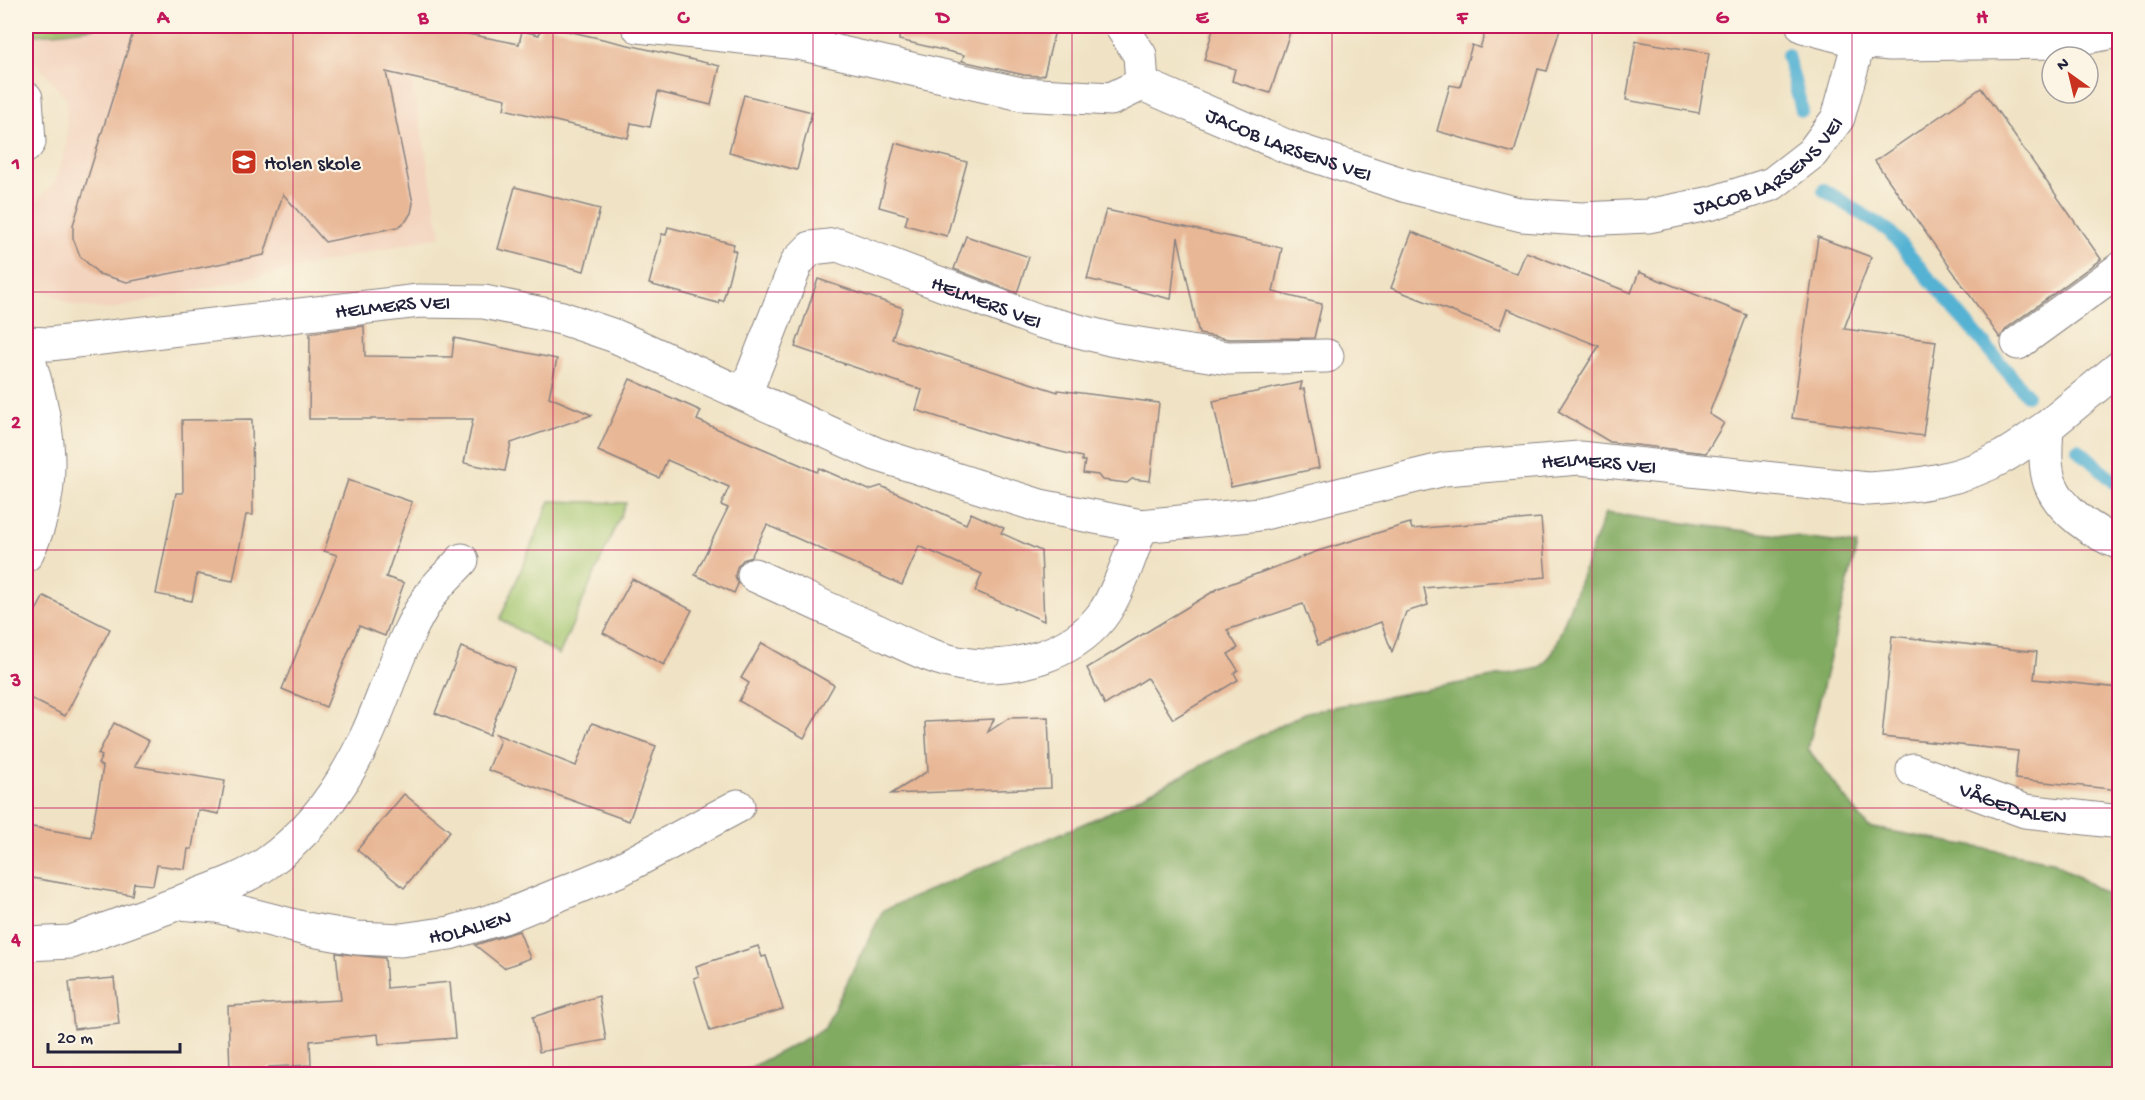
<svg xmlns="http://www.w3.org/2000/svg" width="2145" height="1100" font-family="'Gochi Hand',sans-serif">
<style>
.built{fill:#f3d4bf}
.green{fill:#a3c670;stroke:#627456;stroke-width:1.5}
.forest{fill:#82ab62;stroke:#52664e;stroke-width:1.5}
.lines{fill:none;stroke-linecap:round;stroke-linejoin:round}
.stream{stroke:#55b2d3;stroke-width:14}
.building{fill:#e8b796}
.minor-casing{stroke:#898280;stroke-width:35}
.minor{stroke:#fff;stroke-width:33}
.grid{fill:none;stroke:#c2185b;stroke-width:1.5;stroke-opacity:0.55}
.labels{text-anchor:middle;stroke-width:4.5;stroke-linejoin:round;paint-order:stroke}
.street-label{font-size:21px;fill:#22223b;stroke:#fcf5e5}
.poi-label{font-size:21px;fill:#22223b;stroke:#fcf5e5;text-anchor:start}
.neatline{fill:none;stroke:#c2185b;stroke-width:2}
.grid-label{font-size:20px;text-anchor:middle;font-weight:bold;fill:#c2185b}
</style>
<rect width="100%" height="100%" fill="#fcf5e5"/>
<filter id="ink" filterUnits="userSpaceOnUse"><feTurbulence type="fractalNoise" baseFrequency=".0167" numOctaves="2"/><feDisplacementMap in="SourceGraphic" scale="12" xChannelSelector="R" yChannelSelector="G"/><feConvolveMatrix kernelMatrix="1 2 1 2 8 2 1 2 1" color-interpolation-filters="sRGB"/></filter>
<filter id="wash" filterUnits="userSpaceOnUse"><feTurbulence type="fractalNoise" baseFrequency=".008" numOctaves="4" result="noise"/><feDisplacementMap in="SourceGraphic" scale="24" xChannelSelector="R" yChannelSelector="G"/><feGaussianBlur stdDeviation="1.35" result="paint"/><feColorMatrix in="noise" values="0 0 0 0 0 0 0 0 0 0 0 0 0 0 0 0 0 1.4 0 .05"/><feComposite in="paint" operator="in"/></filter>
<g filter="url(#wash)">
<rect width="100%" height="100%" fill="#f0e3c5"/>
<!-- built -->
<path class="built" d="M 26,26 L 408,26 L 405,40 L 441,236 L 109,310 L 72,305 L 40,289 L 26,269 L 26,213 L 56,181 L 67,143 L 66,99 L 26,50 Z"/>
<!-- green -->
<g class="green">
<path d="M 26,26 L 96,26 L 94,28 L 37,35 L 26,29 Z"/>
<path d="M 550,501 L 626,503 L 559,655 L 500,619 Z"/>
</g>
<!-- forest -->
<path class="forest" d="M 1605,513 L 1857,545 L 1808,749 L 1868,827 L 2052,861 L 2119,902 L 2119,1074 L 738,1074 L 824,1029 L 883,910 L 1108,813 L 1307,712 L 1540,668 L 1553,652 Z"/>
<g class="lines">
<!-- stream -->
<g class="stream">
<path d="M 1787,55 L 1802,110"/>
<path d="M 1824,190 L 1889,231 L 2027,395"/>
<path d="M 2078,449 L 2120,487"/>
</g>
</g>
<g id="blocks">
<!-- building -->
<g class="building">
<path d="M 135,26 L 427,26 L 519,44 L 522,31 L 539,35 L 541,26 L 546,26 L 720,66 L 711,105 L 658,92 L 650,127 L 631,123 L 628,138 L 504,109 L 506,99 L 386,72 L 413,203 L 411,213 L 406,221 L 398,227 L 325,242 L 283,194 L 264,255 L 127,282 L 99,274 L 80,256 L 73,238 L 73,225 Z"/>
<path d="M 900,26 L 1056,26 L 1044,75 L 1039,76 L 1024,75 L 962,61 L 964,55 L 899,40 Z"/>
<path d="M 1214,26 L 1292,26 L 1270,93 L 1232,81 L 1235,69 L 1204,60 Z"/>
<path d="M 1487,26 L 1561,26 L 1547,71 L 1538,69 L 1514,153 L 1437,131 L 1450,85 L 1460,87 L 1472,45 L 1480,48 Z"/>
<path d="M 1636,41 L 1709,53 L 1699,113 L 1626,100 Z"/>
<path d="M 1981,88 L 2101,259 L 2007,328 L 2000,338 L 1875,161 Z"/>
<path d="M 744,95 L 812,112 L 797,170 L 729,152 Z"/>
<path d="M 895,143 L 967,162 L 947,236 L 905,225 L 908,215 L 879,207 Z"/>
<path d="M 515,187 L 600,209 L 584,271 L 498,249 Z"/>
<path d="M 1106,210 L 1282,248 L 1273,292 L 1322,304 L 1314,338 L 1229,339 L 1199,334 L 1178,237 L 1171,299 L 1087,279 Z"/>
<path d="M 668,227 L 734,244 L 732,250 L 736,251 L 723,301 L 719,300 L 718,303 L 649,284 L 662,234 L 666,235 Z"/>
<path d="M 1412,232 L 1517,274 L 1526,252 L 1631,293 L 1639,272 L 1747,315 L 1709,414 L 1724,423 L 1706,453 L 1610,442 L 1558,411 L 1599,346 L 1507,309 L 1499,330 L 1391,288 Z"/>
<path d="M 966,236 L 1029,257 L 1017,293 L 954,269 Z"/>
<path d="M 1818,237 L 1871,257 L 1844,329 L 1936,341 L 1923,436 L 1792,418 Z"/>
<path d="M 818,279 L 903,308 L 892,339 L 1058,392 L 1058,390 L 1159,403 L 1150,481 L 1132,479 L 1127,483 L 1102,480 L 1098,475 L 1083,473 L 1085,461 L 1082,461 L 1082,457 L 1000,437 L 916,410 L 922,390 L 795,347 Z"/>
<path d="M 364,326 L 365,356 L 452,357 L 454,338 L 557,359 L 549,397 L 592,415 L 511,443 L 505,471 L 464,463 L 473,419 L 309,419 L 310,333 Z"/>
<path d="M 630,379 L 701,411 L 697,420 L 817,472 L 819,468 L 869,490 L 881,486 L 966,524 L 971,513 L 1004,528 L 1001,533 L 1041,551 L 1044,621 L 975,591 L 982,574 L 919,546 L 902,585 L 767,525 L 751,557 L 743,560 L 737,567 L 735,576 L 738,584 L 734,593 L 695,575 L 728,508 L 721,505 L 729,487 L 667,460 L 659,478 L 598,451 Z"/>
<path d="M 1302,382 L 1300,390 L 1304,389 L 1319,468 L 1231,487 L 1213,401 Z"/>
<path d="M 252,419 L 253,515 L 246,515 L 233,581 L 197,574 L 192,601 L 156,594 L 176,493 L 183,493 L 182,420 Z"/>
<path d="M 348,480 L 412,502 L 386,577 L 404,583 L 385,636 L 359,626 L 326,707 L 282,689 L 337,555 L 324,551 Z"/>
<path d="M 1541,518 L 1546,577 L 1424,588 L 1428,605 L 1406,612 L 1392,652 L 1381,622 L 1318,645 L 1303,604 L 1227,630 L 1238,648 L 1228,654 L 1238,670 L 1234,673 L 1238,680 L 1173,719 L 1147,678 L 1105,705 L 1087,668 L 1219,588 L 1318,551 L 1410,523 L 1412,529 Z"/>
<path d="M 632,579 L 692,610 L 664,665 L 603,633 Z"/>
<path d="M 44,596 L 110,629 L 65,716 L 26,696 L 26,629 Z"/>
<path d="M 1892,636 L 2037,652 L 2034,679 L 2120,688 L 2120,790 L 2015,779 L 2018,751 L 1882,737 Z"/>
<path d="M 762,643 L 834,685 L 804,738 L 739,701 L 749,683 L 741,678 Z"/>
<path d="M 461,647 L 515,668 L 489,735 L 435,713 Z"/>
<path d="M 1048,717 L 1051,788 L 891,794 L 928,771 L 925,722 L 994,719 L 988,732 L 1009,718 Z"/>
<path d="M 114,723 L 149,741 L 135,766 L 225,781 L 219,814 L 198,810 L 192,849 L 188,849 L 185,869 L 157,865 L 153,885 L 134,883 L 132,895 L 26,877 L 26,826 L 91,837 L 103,767 L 98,764 L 102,756 L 98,754 Z"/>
<path d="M 592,723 L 656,746 L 629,821 L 488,770 L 500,740 L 496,734 L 576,766 Z"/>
<path d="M 404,794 L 450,831 L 404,888 L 357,850 Z"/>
<path d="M 519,931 L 530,958 L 504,968 L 475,945 Z"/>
<path d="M 758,946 L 762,957 L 766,956 L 783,1009 L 710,1031 L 694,978 L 699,976 L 696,966 Z"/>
<path d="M 336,953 L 385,958 L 387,988 L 450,982 L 455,1038 L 379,1044 L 378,1034 L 310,1041 L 311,1065 L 269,1067 L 269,1071 L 230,1073 L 228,1006 L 341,1000 Z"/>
<path d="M 114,978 L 119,1024 L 74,1029 L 69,982 Z"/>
<path d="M 599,996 L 606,1040 L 539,1052 L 533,1017 Z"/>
</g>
</g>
</g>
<g filter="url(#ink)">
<use href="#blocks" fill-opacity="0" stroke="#898280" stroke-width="1.5"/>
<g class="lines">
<!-- minor casing -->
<g class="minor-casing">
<g id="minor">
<path d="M 638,26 L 798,43 L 1021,94 L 1111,99 L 1142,84"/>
<path d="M 1121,26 L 1140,55 L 1142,84"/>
<path d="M 1803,26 L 1859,41 L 1890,44 L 2057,42 L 2120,31"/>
<path id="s1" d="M 1142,84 L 1288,147 L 1407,186 L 1522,215 L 1581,219 L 1648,216 L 1712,203 L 1772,184 L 1812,153 L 1838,118 L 1859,41"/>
<path d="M 26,98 L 29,142 L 26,146"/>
<path id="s2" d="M 26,343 L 50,344 L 419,301 L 484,302 L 562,318 L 615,336 L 876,454 L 1040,506 L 1141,526 L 1260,514 L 1445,469 L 1579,458 L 1868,489 C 1915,486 1963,480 2004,456 C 2019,448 2033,436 2047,427"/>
<path d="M 2018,343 L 2120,269"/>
<path d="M 26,350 C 48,422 62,485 26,555"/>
<path d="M 2120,367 L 2047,427 C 2046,445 2044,465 2050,483 C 2061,511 2093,533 2120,543"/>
<path id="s3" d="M 745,394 L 797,262 L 811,248 L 838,245 L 1039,321 L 1114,340 L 1228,358 L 1327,356"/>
<path d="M 754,575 C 794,593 834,612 875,630 C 905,644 935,661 969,665 C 1015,670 1071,655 1101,617 C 1117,597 1132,551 1141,526"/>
<path id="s4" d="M 1913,770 L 2025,811 L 2120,822"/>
<path d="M 183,901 C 210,890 243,880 267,863 C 312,831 344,785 367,735 C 389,687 402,633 434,590 C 443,579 453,570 462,560"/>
<path id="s5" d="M 26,944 L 71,942 L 179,903 L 217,906 L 306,929 L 357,938 L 401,940 L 450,933 L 504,917 L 619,870 L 738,806"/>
</g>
</g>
<!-- minor -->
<use href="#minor" class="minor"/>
</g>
</g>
<!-- grid -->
<path class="grid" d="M 293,26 L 293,1074M 553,26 L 553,1074M 813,26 L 813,1074M 1072,26 L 1072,1074M 1332,26 L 1332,1074M 1592,26 L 1592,1074M 1852,26 L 1852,1074M 26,292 L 2120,292M 26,550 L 2120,550M 26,808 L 2120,808"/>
<!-- icons -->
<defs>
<g id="school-square" transform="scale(1.35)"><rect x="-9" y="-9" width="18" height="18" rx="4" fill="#c8321e" stroke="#fcf5e5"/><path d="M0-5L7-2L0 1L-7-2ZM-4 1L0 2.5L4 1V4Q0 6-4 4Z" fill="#fff"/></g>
</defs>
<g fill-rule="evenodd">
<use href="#school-square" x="244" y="162"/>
</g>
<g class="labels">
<!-- street labels -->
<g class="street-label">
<text dy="7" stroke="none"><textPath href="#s1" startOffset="159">JACOB LARSENS VEI</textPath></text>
<text dy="7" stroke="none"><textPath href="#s1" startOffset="663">JACOB LARSENS VEI</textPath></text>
<text dy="7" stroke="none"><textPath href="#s3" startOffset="348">HELMERS VEI</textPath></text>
<text dy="7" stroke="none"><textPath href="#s2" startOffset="369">HELMERS VEI</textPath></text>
<text dy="7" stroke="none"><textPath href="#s2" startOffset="1622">HELMERS VEI</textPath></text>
<text dy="7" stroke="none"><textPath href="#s4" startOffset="106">VÅGEDALEN</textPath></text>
<text dy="7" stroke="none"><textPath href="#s5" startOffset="456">HOLALIEN</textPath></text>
</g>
<!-- poi labels -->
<g class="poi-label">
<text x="264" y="169">Holen skole</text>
</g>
</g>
<!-- margin -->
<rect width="2145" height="1100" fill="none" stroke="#fcf5e5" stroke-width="66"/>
<!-- north arrow -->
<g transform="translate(2070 75) rotate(326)"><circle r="28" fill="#fcf5e5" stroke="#a5a1a1" stroke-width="1.5"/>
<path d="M0-4.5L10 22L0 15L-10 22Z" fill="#c8321e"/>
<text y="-9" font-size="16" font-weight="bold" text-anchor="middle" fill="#22223b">N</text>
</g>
<!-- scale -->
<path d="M48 1043v9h132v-9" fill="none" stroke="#22223b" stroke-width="3"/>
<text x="57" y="1043" font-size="18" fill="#22223b" stroke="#fcf5e5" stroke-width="4.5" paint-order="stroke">20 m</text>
<rect x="33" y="33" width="2079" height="1034" class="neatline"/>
<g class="grid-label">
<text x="163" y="23">A</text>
<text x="423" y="23">B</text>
<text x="683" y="23">C</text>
<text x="943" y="23">D</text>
<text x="1202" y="23">E</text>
<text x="1462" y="23">F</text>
<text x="1722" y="23">G</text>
<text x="1982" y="23">H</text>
<text x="16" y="169">1</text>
<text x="16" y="428">2</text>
<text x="16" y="686">3</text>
<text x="16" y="945">4</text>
</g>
</svg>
